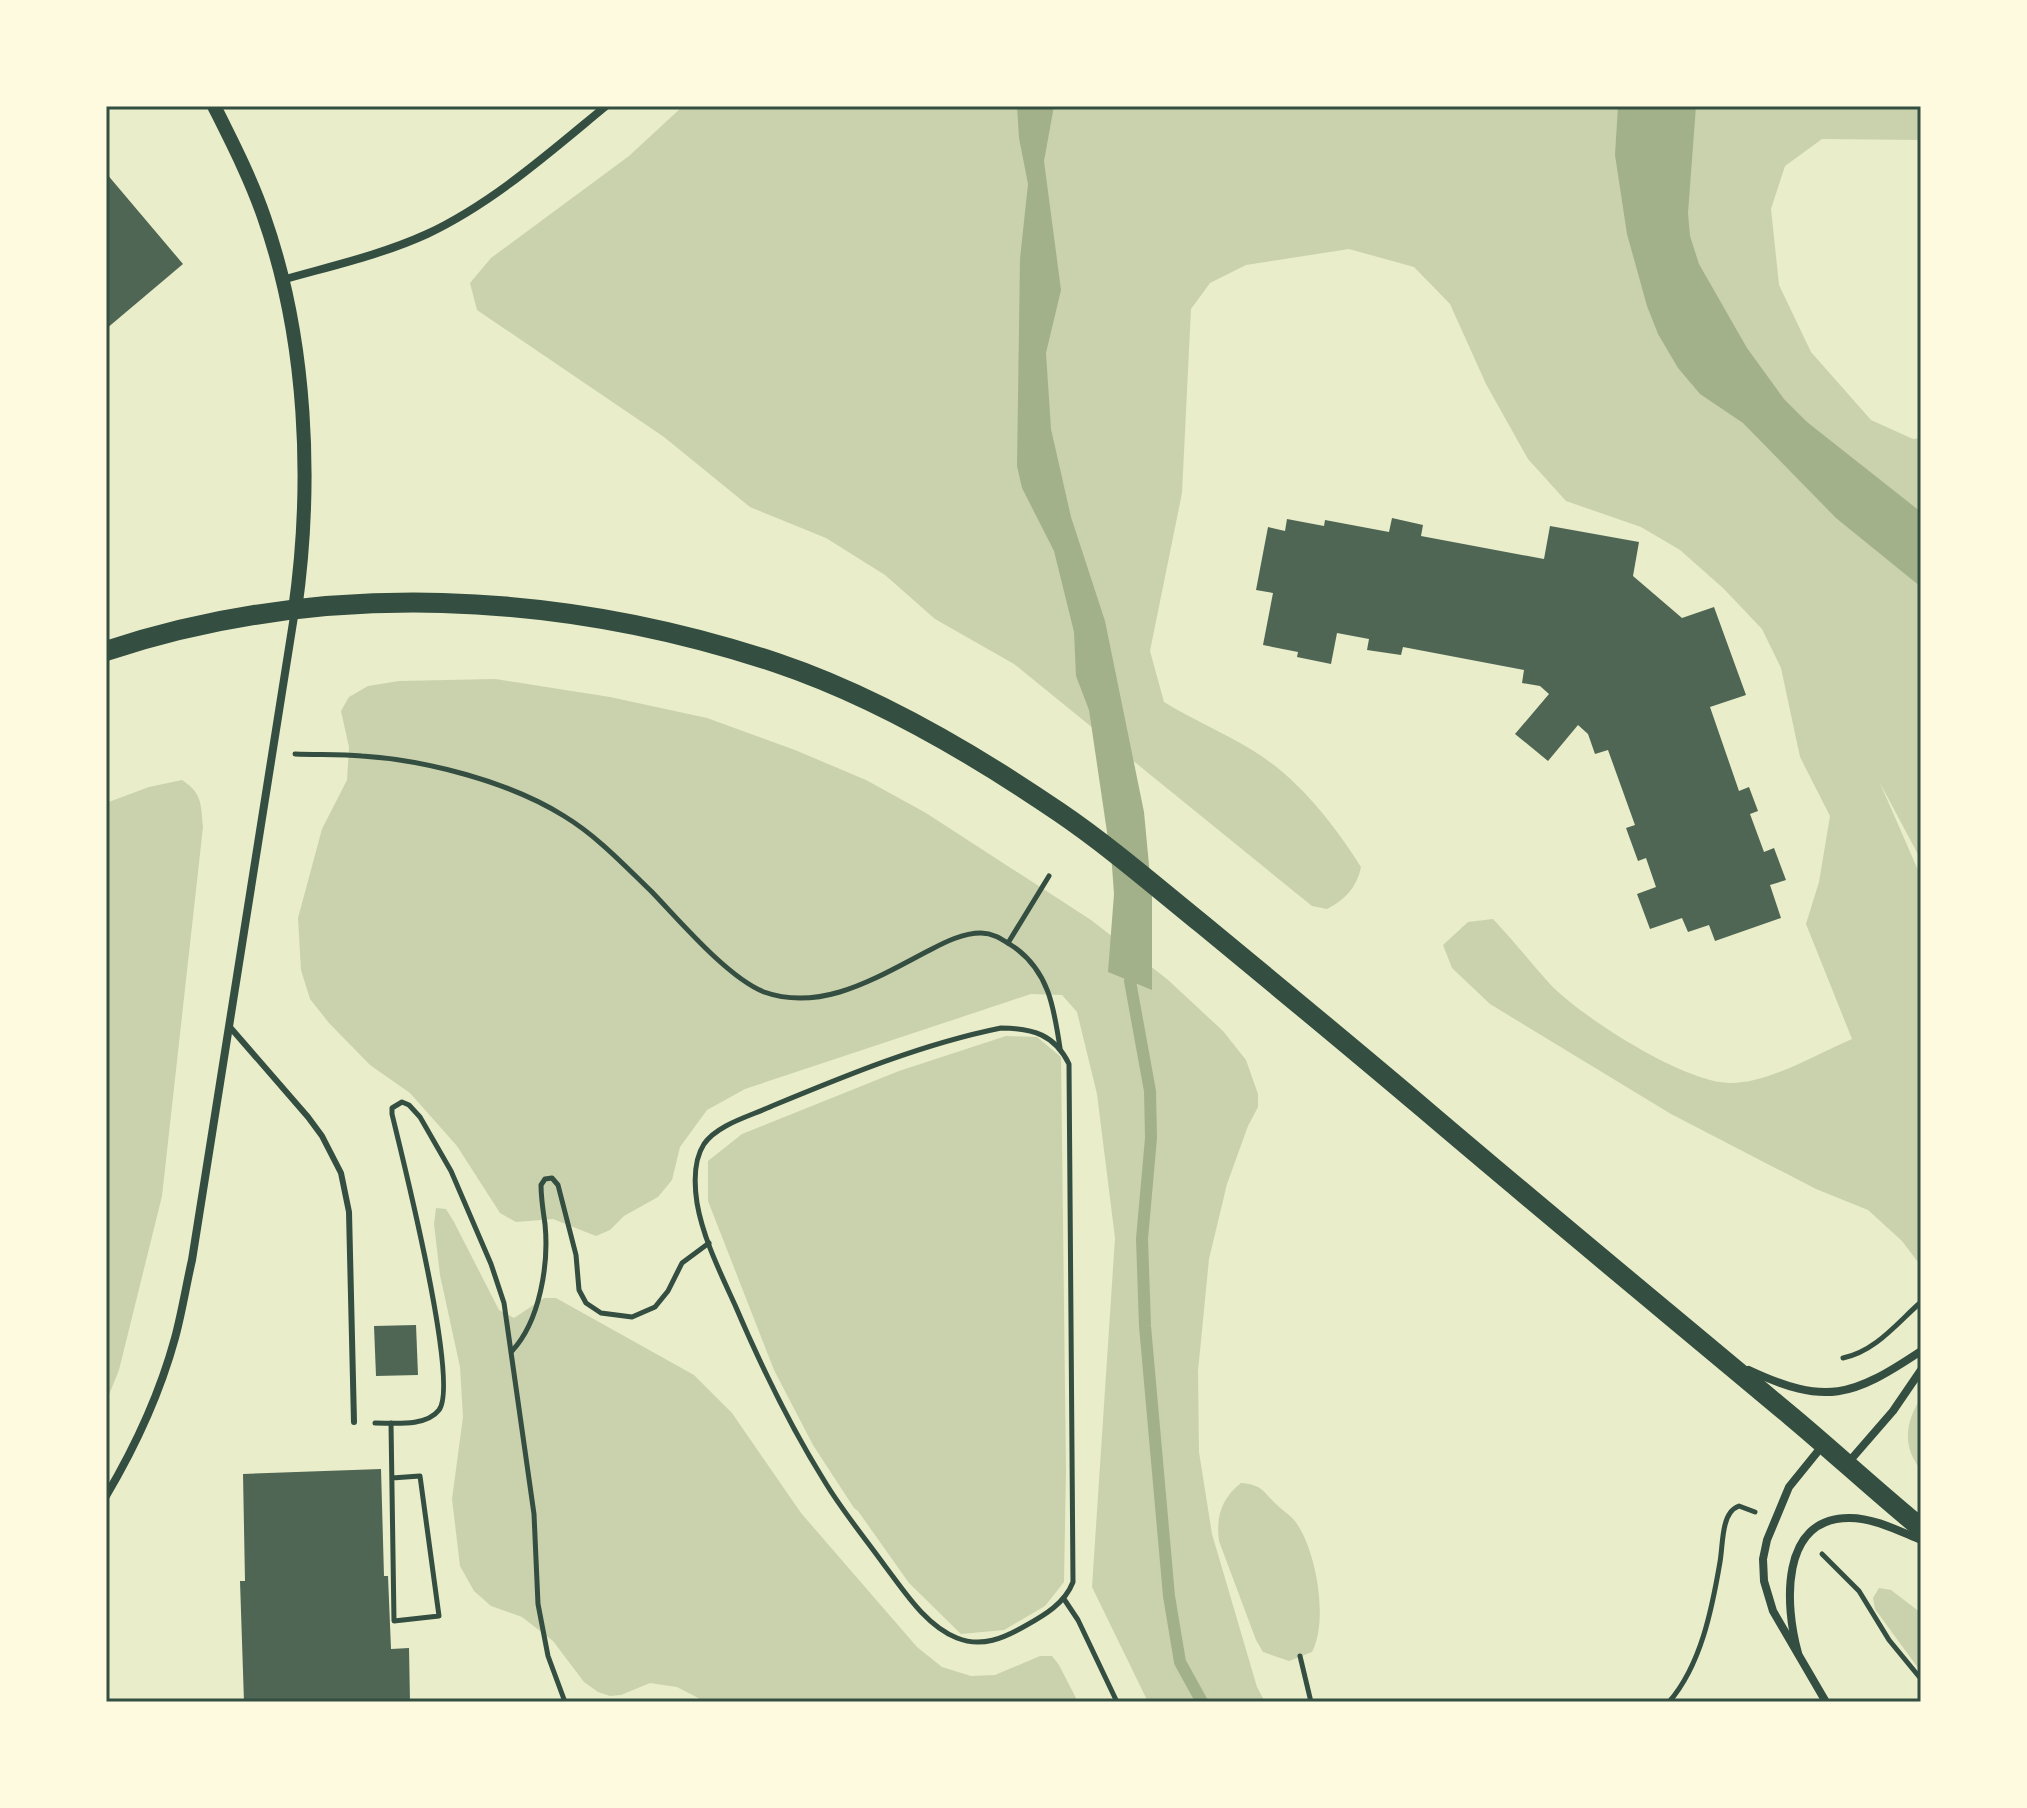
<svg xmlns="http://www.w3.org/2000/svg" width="2027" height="1808" font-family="'Work Sans',sans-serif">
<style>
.green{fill:#cad2ad}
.water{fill:#a3b18a}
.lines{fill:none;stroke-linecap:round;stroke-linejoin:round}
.stream{stroke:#a3b18a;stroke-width:12}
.building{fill:#4f6655}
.path{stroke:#344e41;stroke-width:5}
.service{stroke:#344e41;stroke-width:6}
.minor{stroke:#344e41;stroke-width:8}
.tertiary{stroke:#344e41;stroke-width:14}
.primary{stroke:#344e41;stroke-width:20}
.neatline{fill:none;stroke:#344e41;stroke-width:3}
</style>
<rect width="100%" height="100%" fill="#e9edc9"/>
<!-- green -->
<g class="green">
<path d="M 683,106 L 1921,106 L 1921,140 L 1822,139 L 1785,166 L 1771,209 L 1779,285 L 1811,352 L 1871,420 L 1913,439 L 1921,438 L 1921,860 L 1880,783 L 1921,877 L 1921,1266 L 1902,1241 L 1868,1210 L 1816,1189 L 1671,1114 L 1490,1004 L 1452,968 L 1443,945 L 1468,922 L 1493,919 C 1513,940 1531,963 1550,984 C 1581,1017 1686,1084 1731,1083 C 1769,1083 1817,1054 1852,1039 L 1806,924 L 1819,882 L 1830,816 L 1800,757 L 1781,668 L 1762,629 L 1723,588 L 1680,550 L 1641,527 L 1566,501 L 1528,459 L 1486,384 L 1450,304 L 1414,267 L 1349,249 L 1246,265 L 1210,283 L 1191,309 L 1182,493 L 1150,651 L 1164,702 C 1193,720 1223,732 1252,750 C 1297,777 1333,823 1361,867 C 1357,887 1345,900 1327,909 L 1312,906 L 1014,664 L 935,619 L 885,575 L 826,538 L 750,507 L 664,437 L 477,310 L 470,283 L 491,258 L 629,156 Z"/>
<path d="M 495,679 L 610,697 L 707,718 L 795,750 L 866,780 L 926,813 L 1091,920 L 1167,979 L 1223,1031 L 1246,1060 L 1258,1094 L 1258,1107 L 1248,1126 L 1227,1184 L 1209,1259 L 1198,1371 L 1199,1452 L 1212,1534 L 1257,1687 L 1265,1702 L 1148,1702 L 1092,1587 L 1115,1238 L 1097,1094 L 1077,1012 L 1062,995 L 1031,994 L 745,1089 L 707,1110 L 680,1147 L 672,1180 L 658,1197 L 624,1216 L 610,1230 L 596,1236 L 553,1219 L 516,1222 L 500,1213 L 457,1146 L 410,1093 L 370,1065 L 329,1023 L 310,999 L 301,970 L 298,918 L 322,829 L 347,780 L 349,747 L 341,711 L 349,697 L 368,686 L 399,681 Z"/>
<path d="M 182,780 C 202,793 201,804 203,827 L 162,1196 L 119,1370 L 106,1402 L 106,803 L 149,787 Z"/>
<path d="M 1006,1036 L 1037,1037 L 1061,1057 L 1066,1471 L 1064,1582 L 1045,1606 L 1004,1630 L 961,1634 L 909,1583 L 858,1511 L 854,1508 L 813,1445 L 774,1370 L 708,1201 L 708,1161 L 742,1134 L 899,1071 Z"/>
<path d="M 436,1208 L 446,1209 L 454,1222 L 499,1310 L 514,1318 L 544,1298 L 556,1298 L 694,1375 L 732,1413 L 801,1513 L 917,1647 L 942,1667 L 971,1676 L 995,1675 L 1040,1656 L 1052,1656 L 1059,1665 L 1078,1702 L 706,1702 L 677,1687 L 650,1683 L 621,1695 L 610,1696 L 598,1692 L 584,1682 L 553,1641 L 522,1617 L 491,1606 L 474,1591 L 460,1566 L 452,1499 L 463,1417 L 460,1367 L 440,1275 L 434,1224 Z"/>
<path d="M 1921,1398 L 1921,1470 C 1902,1447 1905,1422 1921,1398 Z"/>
<path d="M 1241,1483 C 1263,1485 1262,1491 1276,1504 C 1282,1510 1290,1515 1295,1521 C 1316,1549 1329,1620 1312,1652 L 1289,1661 L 1263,1652 L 1256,1640 L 1219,1541 C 1216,1517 1221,1499 1241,1483 Z"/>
<path d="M 1879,1588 L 1891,1590 L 1921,1613 L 1921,1672 L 1875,1609 L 1873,1598 Z"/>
</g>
<!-- water -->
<g class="water">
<path d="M 1017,106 L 1054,106 L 1044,161 L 1061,290 L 1046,353 L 1051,429 L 1071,517 L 1105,621 L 1144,812 L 1152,897 L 1152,990 L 1108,972 L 1114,894 L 1112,866 L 1089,710 L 1076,676 L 1074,632 L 1054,551 L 1022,488 L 1017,466 L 1020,259 L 1028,184 L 1019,138 Z"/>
<path d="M 1618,106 L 1696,106 L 1688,213 L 1690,236 L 1699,264 L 1747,348 L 1784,399 L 1807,422 L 1921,512 L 1921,587 L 1836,518 L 1743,423 L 1700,394 L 1678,368 L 1658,334 L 1647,306 L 1627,234 L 1615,155 Z"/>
</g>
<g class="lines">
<!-- stream -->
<path class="stream" d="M 1130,981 L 1150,1091 L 1151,1138 L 1142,1239 L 1145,1326 L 1169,1596 L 1180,1662 L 1202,1702"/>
</g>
<!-- building -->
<g class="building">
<path d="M 106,173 L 183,264 L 106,329 Z"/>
<path d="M 1392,518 L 1423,525 L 1421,536 L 1544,559 L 1550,526 L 1639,542 L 1633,576 L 1682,618 L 1714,607 L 1746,695 L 1710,707 L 1739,791 L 1749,787 L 1758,811 L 1750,814 L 1764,852 L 1774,848 L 1786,880 L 1770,885 L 1781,918 L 1715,941 L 1709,925 L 1688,932 L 1682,918 L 1650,929 L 1637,894 L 1656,887 L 1646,858 L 1638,861 L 1626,828 L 1635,825 L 1608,750 L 1595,754 L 1588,734 L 1578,725 L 1548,761 L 1515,734 L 1549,694 L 1540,686 L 1522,683 L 1524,670 L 1403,647 L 1401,655 L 1367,650 L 1369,639 L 1337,633 L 1331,664 L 1297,657 L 1298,652 L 1263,645 L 1273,593 L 1256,590 L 1268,527 L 1285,531 L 1287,519 L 1324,526 L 1325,520 L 1389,532 Z"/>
<path d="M 416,1325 L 418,1375 L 376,1376 L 374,1326 Z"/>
<path d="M 381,1469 L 384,1576 L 388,1576 L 391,1649 L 409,1648 L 410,1702 L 244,1702 L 240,1581 L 245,1581 L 243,1474 Z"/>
</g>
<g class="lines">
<!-- path -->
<g class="path">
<path d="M 295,754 C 317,755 340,754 362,756 C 426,760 510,782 564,816 C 597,836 624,865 651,891 C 680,921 727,977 764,992 C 823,1013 879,976 930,950 C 945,942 963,933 981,933 C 994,933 1003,940 1014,947 C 1049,972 1054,1008 1060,1048"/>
<path d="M 1008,943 L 1049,876"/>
<path d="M 1001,1028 C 1033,1028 1055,1035 1069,1064 L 1073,1582 C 1065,1603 1045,1615 1025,1626 C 1004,1638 982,1648 957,1638 C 926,1626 904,1591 885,1566 C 865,1538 843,1512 825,1482 C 790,1426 761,1366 735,1305 C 720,1272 703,1238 697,1203 C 694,1183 693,1161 704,1144 C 718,1124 751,1116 772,1106 C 847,1075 922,1044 1001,1028 Z"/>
<path d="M 512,1351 C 540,1321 549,1264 545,1224 C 543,1211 541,1198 541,1185 L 545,1179 L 552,1178 L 558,1185 L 576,1255 L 579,1290 L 586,1303 L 601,1313 L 632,1317 L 655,1307 L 668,1291 L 682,1263 L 709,1243"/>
<path d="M 1843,1358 C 1876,1351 1897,1323 1921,1302"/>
<path d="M 375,1423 C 394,1423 426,1427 439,1410 C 460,1383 402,1156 392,1114 L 392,1108 L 402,1102 L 409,1105 L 420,1117 L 451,1171 L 491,1264 L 504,1303 L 534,1514 L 538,1604 L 548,1656 L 565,1702"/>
<path d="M 391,1423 L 394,1621 L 439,1616 L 420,1476 L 392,1478"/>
<path d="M 1822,1554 L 1859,1591 L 1889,1640 L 1921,1679"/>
<path d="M 1064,1599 L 1078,1620 L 1117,1702"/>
<path d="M 1300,1656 L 1311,1702"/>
<path d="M 1669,1702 C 1701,1665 1712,1609 1720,1562 C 1722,1550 1722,1536 1725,1525 C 1727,1516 1731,1509 1739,1506 L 1755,1512"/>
</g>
<!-- service -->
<path class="service" d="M 229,1026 L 308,1117 L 322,1136 L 341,1173 L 349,1212 L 354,1422"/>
<!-- minor -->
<g class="minor">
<path d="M 282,280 C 331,266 381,255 427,234 C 493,203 550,152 606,106"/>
<path d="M 1749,1370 C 1826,1406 1852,1397 1921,1351"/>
<path d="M 1823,1445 L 1789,1487 L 1767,1540 L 1763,1559 L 1764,1581 L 1773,1611 L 1826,1702"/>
<path d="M 1847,1464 L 1893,1411 L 1921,1370"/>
<path d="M 106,1496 C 135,1447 160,1393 175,1338 C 182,1312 186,1286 192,1260 L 295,610"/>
<path d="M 1798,1653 C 1785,1607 1779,1517 1850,1518 C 1874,1518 1899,1531 1921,1540"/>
</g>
<!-- tertiary -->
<path class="tertiary" d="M 214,106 C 232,142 251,179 264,217 C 307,339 313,483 295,610"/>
<!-- primary -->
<path class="primary" d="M 106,651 C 324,579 561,591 777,663 C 875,696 974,754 1059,812 C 1109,846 1155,886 1202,924 C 1276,985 1350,1046 1423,1108 C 1545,1212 1669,1314 1792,1417 C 1835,1453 1877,1492 1921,1528"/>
</g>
<!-- border -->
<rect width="2027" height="1808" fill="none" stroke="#fefae0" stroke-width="216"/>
<rect x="108" y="108" width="1811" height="1592" class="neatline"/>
</svg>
